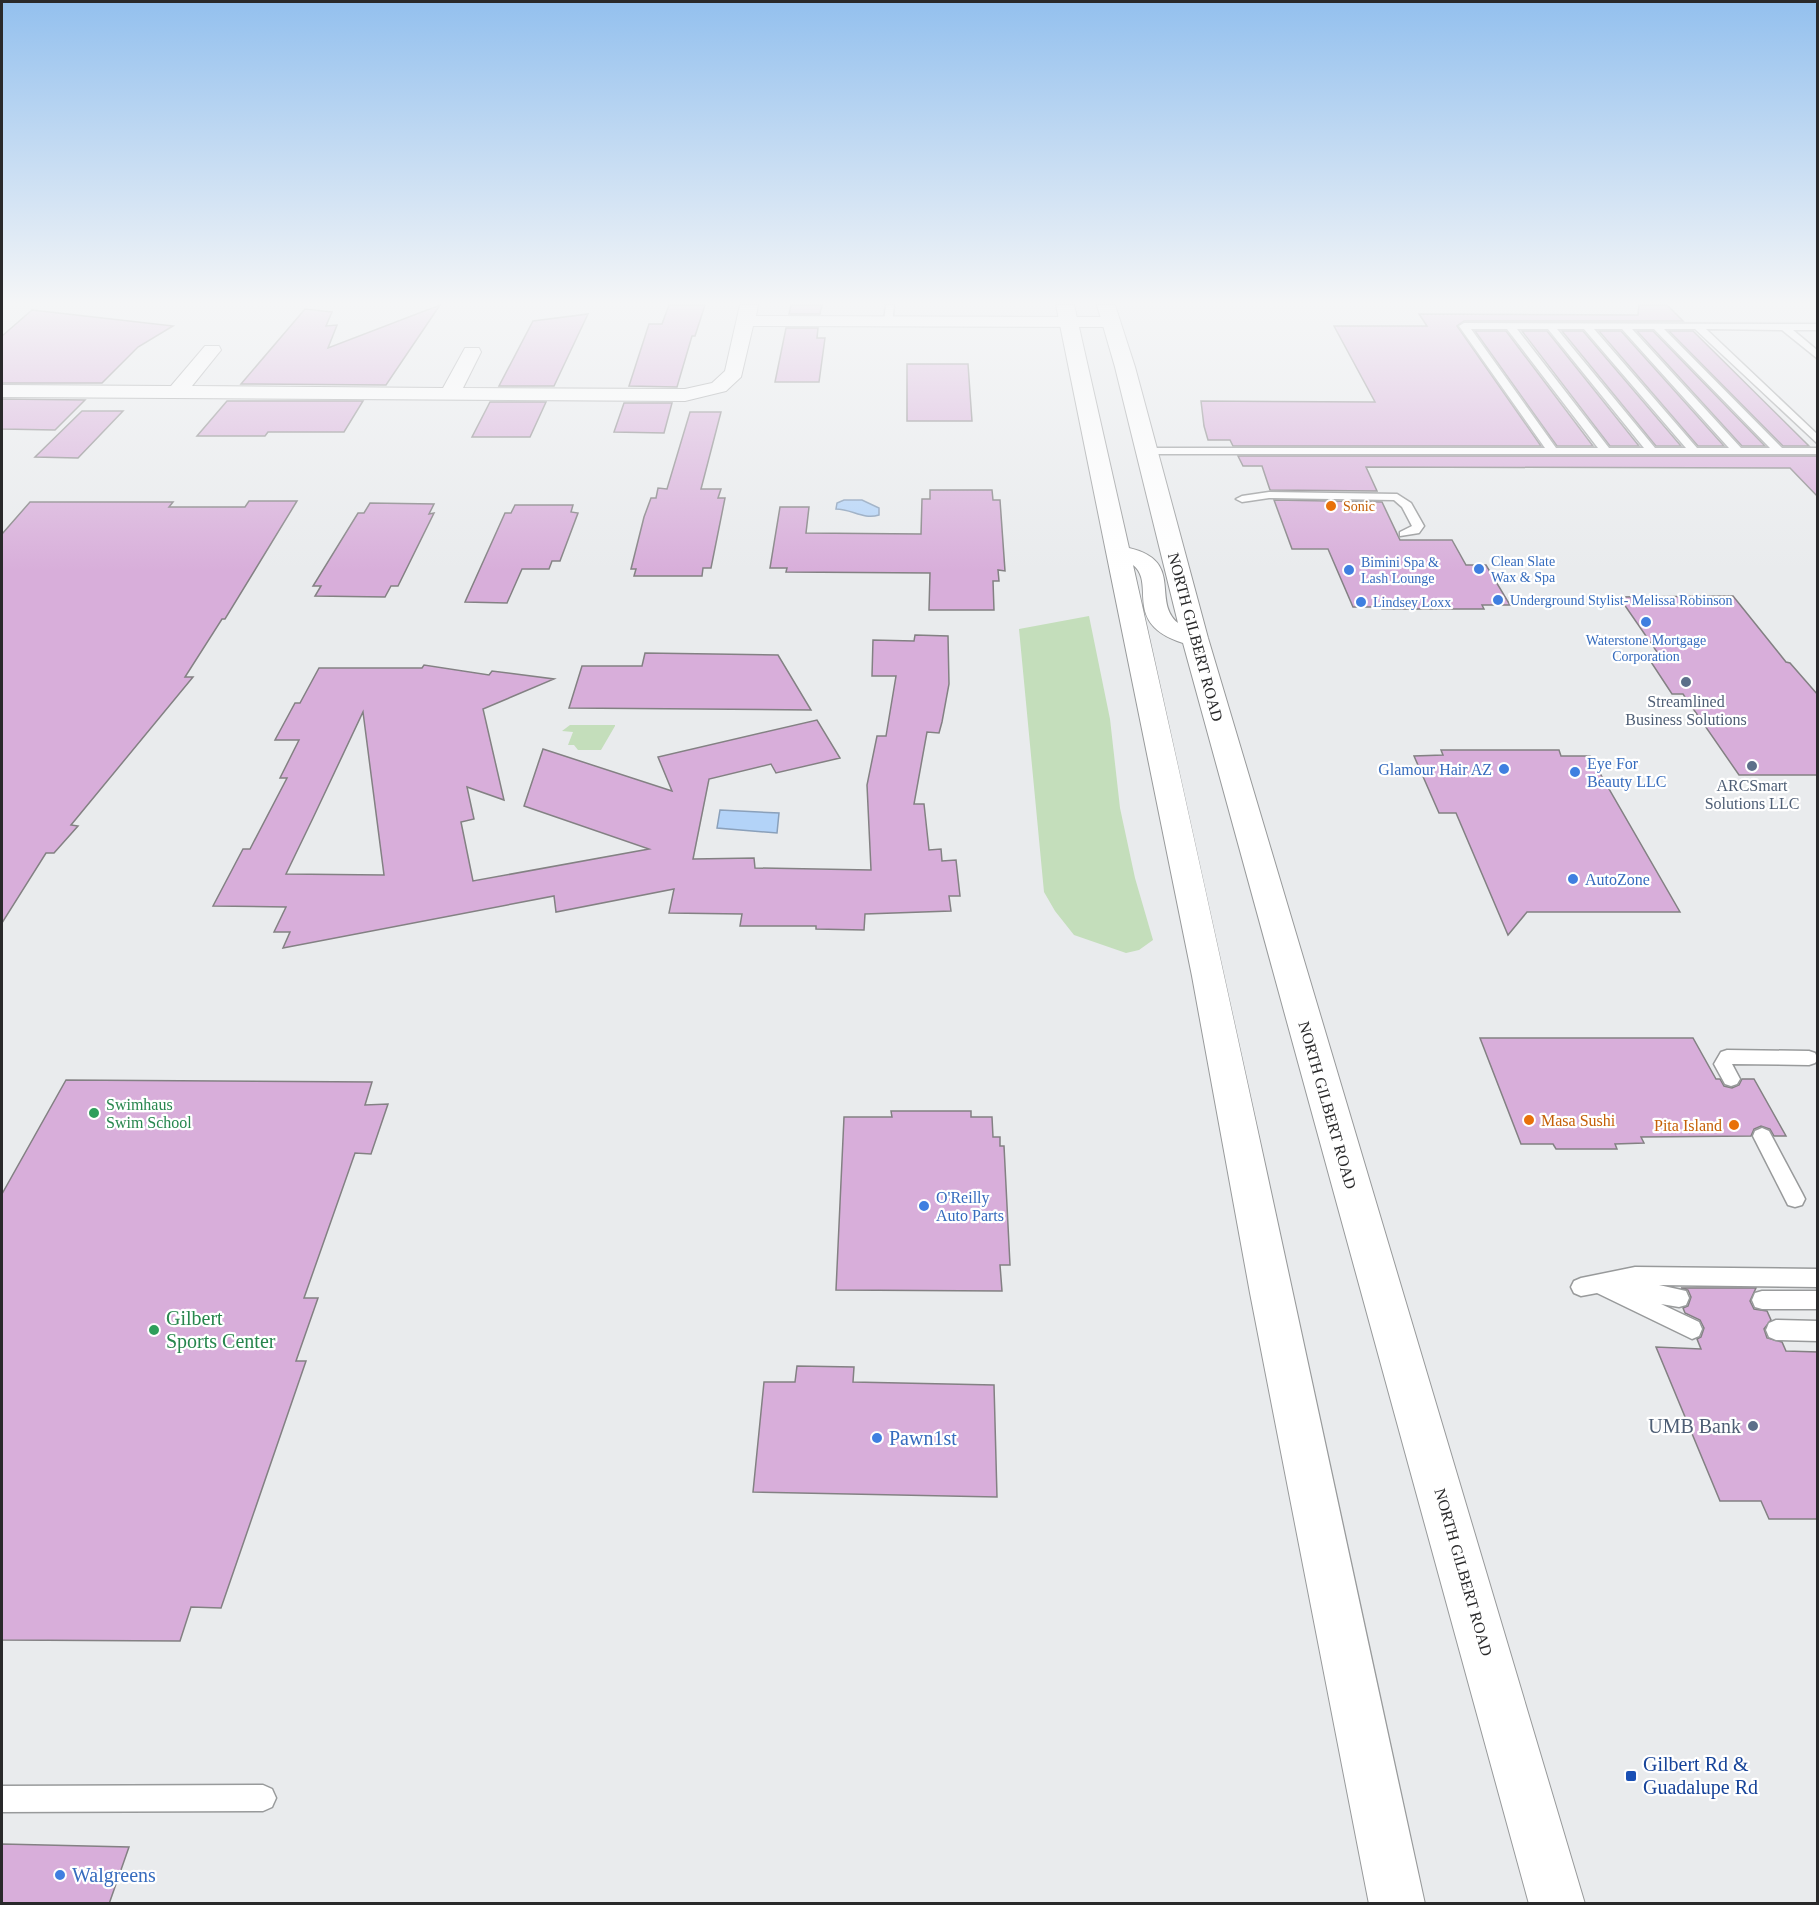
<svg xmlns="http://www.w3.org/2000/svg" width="1819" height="1905" font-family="Georgia,serif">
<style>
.green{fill:#c4debb}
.water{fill:#b3d3f8;stroke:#8aa0ba;stroke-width:1.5}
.building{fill:#d8aeda;stroke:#838183;stroke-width:1.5;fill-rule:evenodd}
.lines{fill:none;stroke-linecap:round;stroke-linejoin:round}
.lane-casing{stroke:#989a9b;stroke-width:3}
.street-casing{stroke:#989a9b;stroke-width:2}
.primary-casing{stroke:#989a9b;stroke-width:2}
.lane{fill:#fff;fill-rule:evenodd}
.street{fill:#fff;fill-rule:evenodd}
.primary{fill:#fff;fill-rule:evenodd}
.food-dot{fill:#e8710a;stroke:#fff;stroke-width:2}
.shop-dot{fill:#3f7fe0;stroke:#fff;stroke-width:2}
.service-dot{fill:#5c6f8a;stroke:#fff;stroke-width:2}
.leisure-dot{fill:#2e9e5b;stroke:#fff;stroke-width:2}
.transit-dot{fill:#1a4fb4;stroke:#fff;stroke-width:2}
.labels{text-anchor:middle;stroke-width:4.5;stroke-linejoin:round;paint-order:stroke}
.far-food-label{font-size:14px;fill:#c56008;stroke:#fff;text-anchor:start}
.far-shop-label{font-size:14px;fill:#366cbe;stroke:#fff;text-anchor:start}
.street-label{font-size:16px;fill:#29292a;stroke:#fff}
.service-label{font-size:16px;fill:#4e5e75;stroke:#fff}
.shop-label{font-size:16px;fill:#366cbe;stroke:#fff;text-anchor:start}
.leisure-label{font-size:16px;fill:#27864d;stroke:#fff;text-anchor:start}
.food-label{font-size:16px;fill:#c56008;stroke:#fff;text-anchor:start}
.near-leisure-label{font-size:20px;fill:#27864d;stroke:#fff;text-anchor:start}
.near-service-label{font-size:20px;fill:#4e5e75;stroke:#fff;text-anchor:end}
.near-shop-label{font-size:20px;fill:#366cbe;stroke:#fff;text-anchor:start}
.near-transit-label{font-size:20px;fill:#164399;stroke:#fff;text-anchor:start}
</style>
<rect width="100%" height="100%" fill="#e9ebed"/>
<!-- green -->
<g class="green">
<path d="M 1089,616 L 1110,719 L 1120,808 L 1135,878 L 1153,940 L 1139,950 L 1126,953 L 1074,935 L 1055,911 L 1044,892 L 1019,629 Z"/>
<path d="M 570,725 L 615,725 L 615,726 L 601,750 L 578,750 L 574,745 L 568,745 L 573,732 L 562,731 Z"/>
</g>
<!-- water -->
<g class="water">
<path d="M 844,500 L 862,500 L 879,508 L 879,515 C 863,520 852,509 836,509 L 837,503 Z"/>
<path d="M 720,810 L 779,813 L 777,833 L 717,828 Z"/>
</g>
<!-- building -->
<g class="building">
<path d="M 440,305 L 386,385 L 241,384 L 305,309 L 332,312 L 326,326 L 337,325 L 328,348 Z"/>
<path d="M 669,305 L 705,305 L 695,336 L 692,336 L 677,387 L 629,386 L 649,324 L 662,324 Z"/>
<path d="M 791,305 L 822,305 L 820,314 L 789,314 Z"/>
<path d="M 1639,305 L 1667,305 L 1683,321 L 1464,321 L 1457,326 L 1541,446 L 1233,446 L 1230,440 L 1208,440 L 1204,426 L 1201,401 L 1375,402 L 1334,326 L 1427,326 L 1419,314 L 1638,315 Z"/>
<path d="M 32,310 L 173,326 L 138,347 L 102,383 L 2,383 L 2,336 Z"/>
<path d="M 588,314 L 554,386 L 499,386 L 533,321 Z"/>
<path d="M 786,328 L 818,328 L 817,338 L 825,338 L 819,382 L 775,382 Z"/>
<path d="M 1475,331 L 1506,331 L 1593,446 L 1557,446 Z"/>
<path d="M 1522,331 L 1547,331 L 1639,446 L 1610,446 Z"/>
<path d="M 1562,331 L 1583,331 L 1681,446 L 1656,446 Z"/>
<path d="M 1599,331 L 1621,331 L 1724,446 L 1698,446 Z"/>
<path d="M 1637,331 L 1653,331 L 1765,446 L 1742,446 Z"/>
<path d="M 1669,331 L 1693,331 L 1809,446 L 1783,446 Z"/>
<path d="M 907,364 L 968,364 L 972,421 L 907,421 Z"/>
<path d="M 2,399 L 85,400 L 55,430 L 2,429 Z"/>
<path d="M 227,401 L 363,401 L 344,432 L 268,432 L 265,436 L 197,436 Z"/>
<path d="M 490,402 L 546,402 L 530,437 L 472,437 Z"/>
<path d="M 624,403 L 672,403 L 664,433 L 614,432 Z"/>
<path d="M 82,411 L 123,411 L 78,458 L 35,457 Z"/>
<path d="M 690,412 L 721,412 L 701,489 L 721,489 L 718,498 L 725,498 L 711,568 L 703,568 L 702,576 L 634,576 L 636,569 L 631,569 L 644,517 L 651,498 L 656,498 L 658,488 L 667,489 Z"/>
<path d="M 1238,456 L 1818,456 L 1818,497 L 1790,468 L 1366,467 L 1377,491 L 1270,490 L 1262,466 L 1243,466 Z"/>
<path d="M 930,490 L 992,490 L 993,500 L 1000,500 L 1005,571 L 998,570 L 999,581 L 993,581 L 994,610 L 929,610 L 930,573 L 786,572 L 787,568 L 770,568 L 780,507 L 809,507 L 806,533 L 921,534 L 922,499 L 930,499 Z"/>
<path d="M 1274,500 L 1382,502 L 1400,540 L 1452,540 L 1466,565 L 1486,565 L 1510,605 L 1482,605 L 1484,609 L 1382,609 L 1381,607 L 1353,607 L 1328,549 L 1292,549 Z"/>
<path d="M 249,501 L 297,501 L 225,619 L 222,619 L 185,677 L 193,677 L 71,825 L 78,826 L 54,853 L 46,853 L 2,923 L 2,534 L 30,502 L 173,502 L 169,507 L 245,507 Z"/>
<path d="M 370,503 L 434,504 L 429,514 L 434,513 L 398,586 L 391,586 L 385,597 L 315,596 L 321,586 L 313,586 L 358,513 L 364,513 Z"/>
<path d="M 515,505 L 573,505 L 571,512 L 578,513 L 560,561 L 552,561 L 549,569 L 522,569 L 507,603 L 465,602 L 505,513 L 511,513 Z"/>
<path d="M 1733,596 L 1786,662 L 1790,663 L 1818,695 L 1818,775 L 1739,775 L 1683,694 L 1672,694 L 1651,662 L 1664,662 L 1619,597 Z"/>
<path d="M 915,635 L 948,636 L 949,684 L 942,722 L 939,733 L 927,732 L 914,804 L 924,804 L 929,850 L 941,849 L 942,861 L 956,860 L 960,896 L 949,896 L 951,911 L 865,914 L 864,930 L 816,929 L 816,926 L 740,926 L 742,914 L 669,913 L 674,889 L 556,912 L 554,896 L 283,948 L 290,932 L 274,932 L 286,907 L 213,906 L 243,849 L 250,849 L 287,778 L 280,778 L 299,740 L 275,740 L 295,703 L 300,703 L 319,668 L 422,668 L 424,665 L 489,675 L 492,671 L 554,679 L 483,709 L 504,800 L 467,787 L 474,819 L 461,822 L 473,881 L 649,849 L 524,806 L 543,749 L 672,791 L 658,757 L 817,720 L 840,758 L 776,773 L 771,764 L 709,779 L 693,859 L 754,858 L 755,868 L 871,870 L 867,785 L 877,736 L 886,736 L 896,676 L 872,676 L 873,640 L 914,641 ZM 363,712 L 384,875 L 286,874 L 313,818 Z"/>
<path d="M 645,653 L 778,655 L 811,710 L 569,708 L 582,666 L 642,666 Z"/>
<path d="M 1441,750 L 1559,750 L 1561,756 L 1590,756 L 1680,912 L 1527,912 L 1508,935 L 1456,813 L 1439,813 L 1414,756 L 1443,755 Z"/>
<path d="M 1480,1038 L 1693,1038 L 1716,1079 L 1720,1079 L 1724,1086 L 1732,1088 L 1739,1085 L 1742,1079 L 1754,1079 L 1786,1136 L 1774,1136 L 1770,1129 L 1761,1126 L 1754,1129 L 1751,1136 L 1641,1137 L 1644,1143 L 1615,1144 L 1617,1149 L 1556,1149 L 1553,1144 L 1521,1144 Z"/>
<path d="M 66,1080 L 372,1082 L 365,1105 L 388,1104 L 371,1154 L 355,1153 L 304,1298 L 318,1298 L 296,1361 L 306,1361 L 221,1608 L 191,1607 L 180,1641 L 2,1640 L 2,1194 Z"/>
<path d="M 891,1111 L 971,1111 L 971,1117 L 992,1117 L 993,1137 L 1000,1137 L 1000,1146 L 1004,1146 L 1010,1265 L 1000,1265 L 1002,1291 L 836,1290 L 844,1117 L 892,1117 Z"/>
<path d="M 1681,1288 L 1756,1288 L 1750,1301 L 1754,1309 L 1767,1311 L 1771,1320 L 1764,1329 L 1767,1338 L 1782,1342 L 1786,1351 L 1818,1352 L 1818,1519 L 1769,1519 L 1761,1501 L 1720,1501 L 1656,1347 L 1701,1349 L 1697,1339 L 1701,1337 L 1704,1328 L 1700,1320 L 1685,1313 L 1683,1308 L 1688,1306 L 1691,1297 L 1688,1290 Z"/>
<path d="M 797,1366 L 854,1367 L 853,1382 L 994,1385 L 997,1497 L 753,1492 L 764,1382 L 795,1382 Z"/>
<path d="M 2,1844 L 129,1847 L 109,1904 L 2,1904 Z"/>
</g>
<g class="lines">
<!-- lane casing -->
<g class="lane-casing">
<g id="lane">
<path d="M 886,305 L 894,305 L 892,323 L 884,321 Z"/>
<path d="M 1464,323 L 1818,324 L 1818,330 L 1793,330 L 1818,351 L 1818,359 L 1782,330 L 1706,329 L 1818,435 L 1818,444 L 1695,329 L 1664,329 L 1782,448 L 1818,448 L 1818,454 L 1146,454 L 1141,451 L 1146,448 L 1545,448 L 1459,326 ZM 1471,329 L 1507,329 L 1598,448 L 1556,448 ZM 1517,329 L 1548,329 L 1644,448 L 1609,448 ZM 1557,329 L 1584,329 L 1686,448 L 1655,448 ZM 1594,329 L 1622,329 L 1729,448 L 1697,448 ZM 1632,329 L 1654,329 L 1770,448 L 1741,448 Z"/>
<path d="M 1269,492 L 1397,494 L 1411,503 L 1424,526 L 1419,533 L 1400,536 L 1400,532 L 1412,526 L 1402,507 L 1394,500 L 1269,498 L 1242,502 L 1236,499 L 1242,496 Z"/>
<path d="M 1727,1050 L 1809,1051 L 1815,1053 L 1818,1059 L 1815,1063 L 1809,1065 L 1732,1064 L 1740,1079 L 1737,1084 L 1731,1086 L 1725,1084 L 1714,1064 L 1721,1052 Z"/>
<path d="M 1762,1128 L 1769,1131 L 1802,1193 L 1805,1199 L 1802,1205 L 1795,1207 L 1788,1205 L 1753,1136 L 1755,1131 Z"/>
<path d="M 1635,1267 L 1818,1269 L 1818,1287 L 1659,1285 L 1686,1291 L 1689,1298 L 1686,1305 L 1679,1307 L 1661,1304 L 1699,1322 L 1702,1329 L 1699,1336 L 1692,1339 L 1597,1293 L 1581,1296 L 1574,1293 L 1571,1287 L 1574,1281 L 1581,1278 Z"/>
<path d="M 1762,1291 L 1818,1291 L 1818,1309 L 1762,1309 L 1755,1307 L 1752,1300 L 1755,1293 Z"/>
<path d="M 1776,1320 L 1818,1321 L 1818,1341 L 1776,1340 L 1769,1337 L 1766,1330 L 1769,1323 Z"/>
<path d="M 263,1785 L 272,1789 L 276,1798 L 272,1807 L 263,1811 L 2,1812 L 2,1786 Z"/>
</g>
</g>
<!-- street casing -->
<g class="street-casing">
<path id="street" d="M 740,305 L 758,305 L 756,316 L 1111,317 L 1117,318 L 1120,322 L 1117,326 L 1111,327 L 753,326 L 741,377 L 726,391 L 685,401 L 2,397 L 2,385 L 171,386 L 205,346 L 219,346 L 221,350 L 192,386 L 443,388 L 465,348 L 479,348 L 481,352 L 463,388 L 685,389 L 712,383 L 725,371 Z"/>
</g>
<!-- primary casing -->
<g class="primary-casing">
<path id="primary" d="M 1056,305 L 1074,305 L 1129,548 C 1185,561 1151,601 1178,623 L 1115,367 L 1097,305 L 1115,305 L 1135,367 L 1208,638 L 1585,1904 L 1529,1904 L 1183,643 C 1121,623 1157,584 1133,565 C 1234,1011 1327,1457 1425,1904 L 1369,1904 L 1250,1293 L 1192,976 Z"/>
</g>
<!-- lane -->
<use href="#lane" class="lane"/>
<!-- street -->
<use href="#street" class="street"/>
<!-- primary -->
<use href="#primary" class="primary"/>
</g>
<!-- sky -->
<linearGradient id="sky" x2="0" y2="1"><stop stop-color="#93c0ee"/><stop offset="0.53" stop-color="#f5f6f7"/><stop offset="1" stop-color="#f5f6f7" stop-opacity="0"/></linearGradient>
<rect width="1819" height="572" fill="url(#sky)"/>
<!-- markers -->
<g class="food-dot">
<circle cx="1331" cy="506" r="6"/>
<circle cx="1529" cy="1120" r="6"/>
<circle cx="1734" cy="1125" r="6"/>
</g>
<g class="shop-dot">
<circle cx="1479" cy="569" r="6"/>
<circle cx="1349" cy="570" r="6"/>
<circle cx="1498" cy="600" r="6"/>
<circle cx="1361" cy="602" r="6"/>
<circle cx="1646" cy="622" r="6"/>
<circle cx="1504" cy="769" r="6"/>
<circle cx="1575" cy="772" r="6"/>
<circle cx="1573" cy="879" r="6"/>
<circle cx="924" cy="1206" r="6"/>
<circle cx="877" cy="1438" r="6"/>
<circle cx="60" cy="1875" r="6"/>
</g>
<g class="service-dot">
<circle cx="1686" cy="682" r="6"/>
<circle cx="1752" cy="766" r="6"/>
<circle cx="1753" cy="1426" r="6"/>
</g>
<g class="leisure-dot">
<circle cx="94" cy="1113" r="6"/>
<circle cx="154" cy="1330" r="6"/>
</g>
<rect class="transit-dot" x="1625" y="1770" width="12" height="12" rx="3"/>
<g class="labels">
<!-- far-food labels -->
<g class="far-food-label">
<text x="1343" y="511">Sonic</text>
</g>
<!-- far-shop labels -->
<g class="far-shop-label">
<text x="1491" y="566">Clean Slate<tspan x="1491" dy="16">Wax &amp; Spa</tspan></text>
<text x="1361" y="567">Bimini Spa &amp;<tspan x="1361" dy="16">Lash Lounge</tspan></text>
<text x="1510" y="605">Underground Stylist- Melissa Robinson</text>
<text x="1373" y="607">Lindsey Loxx</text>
<text x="1646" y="645" text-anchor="middle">Waterstone Mortgage<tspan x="1646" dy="16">Corporation</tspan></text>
</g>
<!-- street labels -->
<g class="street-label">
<text transform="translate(1196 637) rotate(75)" y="6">NORTH GILBERT ROAD</text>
<text transform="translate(1328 1105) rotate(74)" y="6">NORTH GILBERT ROAD</text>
<text transform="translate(1464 1572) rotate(74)" y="6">NORTH GILBERT ROAD</text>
</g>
<!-- service labels -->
<g class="service-label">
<text x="1686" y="707">Streamlined<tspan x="1686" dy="18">Business Solutions</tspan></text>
<text x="1752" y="791">ARCSmart<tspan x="1752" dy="18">Solutions LLC</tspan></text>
</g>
<!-- shop labels -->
<g class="shop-label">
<text x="1587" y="769">Eye For<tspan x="1587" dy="18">Beauty LLC</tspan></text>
<text x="1492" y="775" text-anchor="end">Glamour Hair AZ</text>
<text x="1585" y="885">AutoZone</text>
<text x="936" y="1203">O'Reilly<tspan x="936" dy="18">Auto Parts</tspan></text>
</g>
<!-- leisure labels -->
<g class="leisure-label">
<text x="106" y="1110">Swimhaus<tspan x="106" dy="18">Swim School</tspan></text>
</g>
<!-- food labels -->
<g class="food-label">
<text x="1541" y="1126">Masa Sushi</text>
<text x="1722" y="1131" text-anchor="end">Pita Island</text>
</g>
<!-- near-leisure labels -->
<g class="near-leisure-label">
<text x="166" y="1325">Gilbert<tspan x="166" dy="23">Sports Center</tspan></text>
</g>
<!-- near-service labels -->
<g class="near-service-label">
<text x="1741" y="1433">UMB Bank</text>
</g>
<!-- near-shop labels -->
<g class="near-shop-label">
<text x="889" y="1445">Pawn1st</text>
<text x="72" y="1882">Walgreens</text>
</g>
<!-- near-transit labels -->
<g class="near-transit-label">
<text x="1643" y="1771">Gilbert Rd &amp;<tspan x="1643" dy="23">Guadalupe Rd</tspan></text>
</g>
</g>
<!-- border -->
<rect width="1819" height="1905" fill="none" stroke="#29292a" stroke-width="6"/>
</svg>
